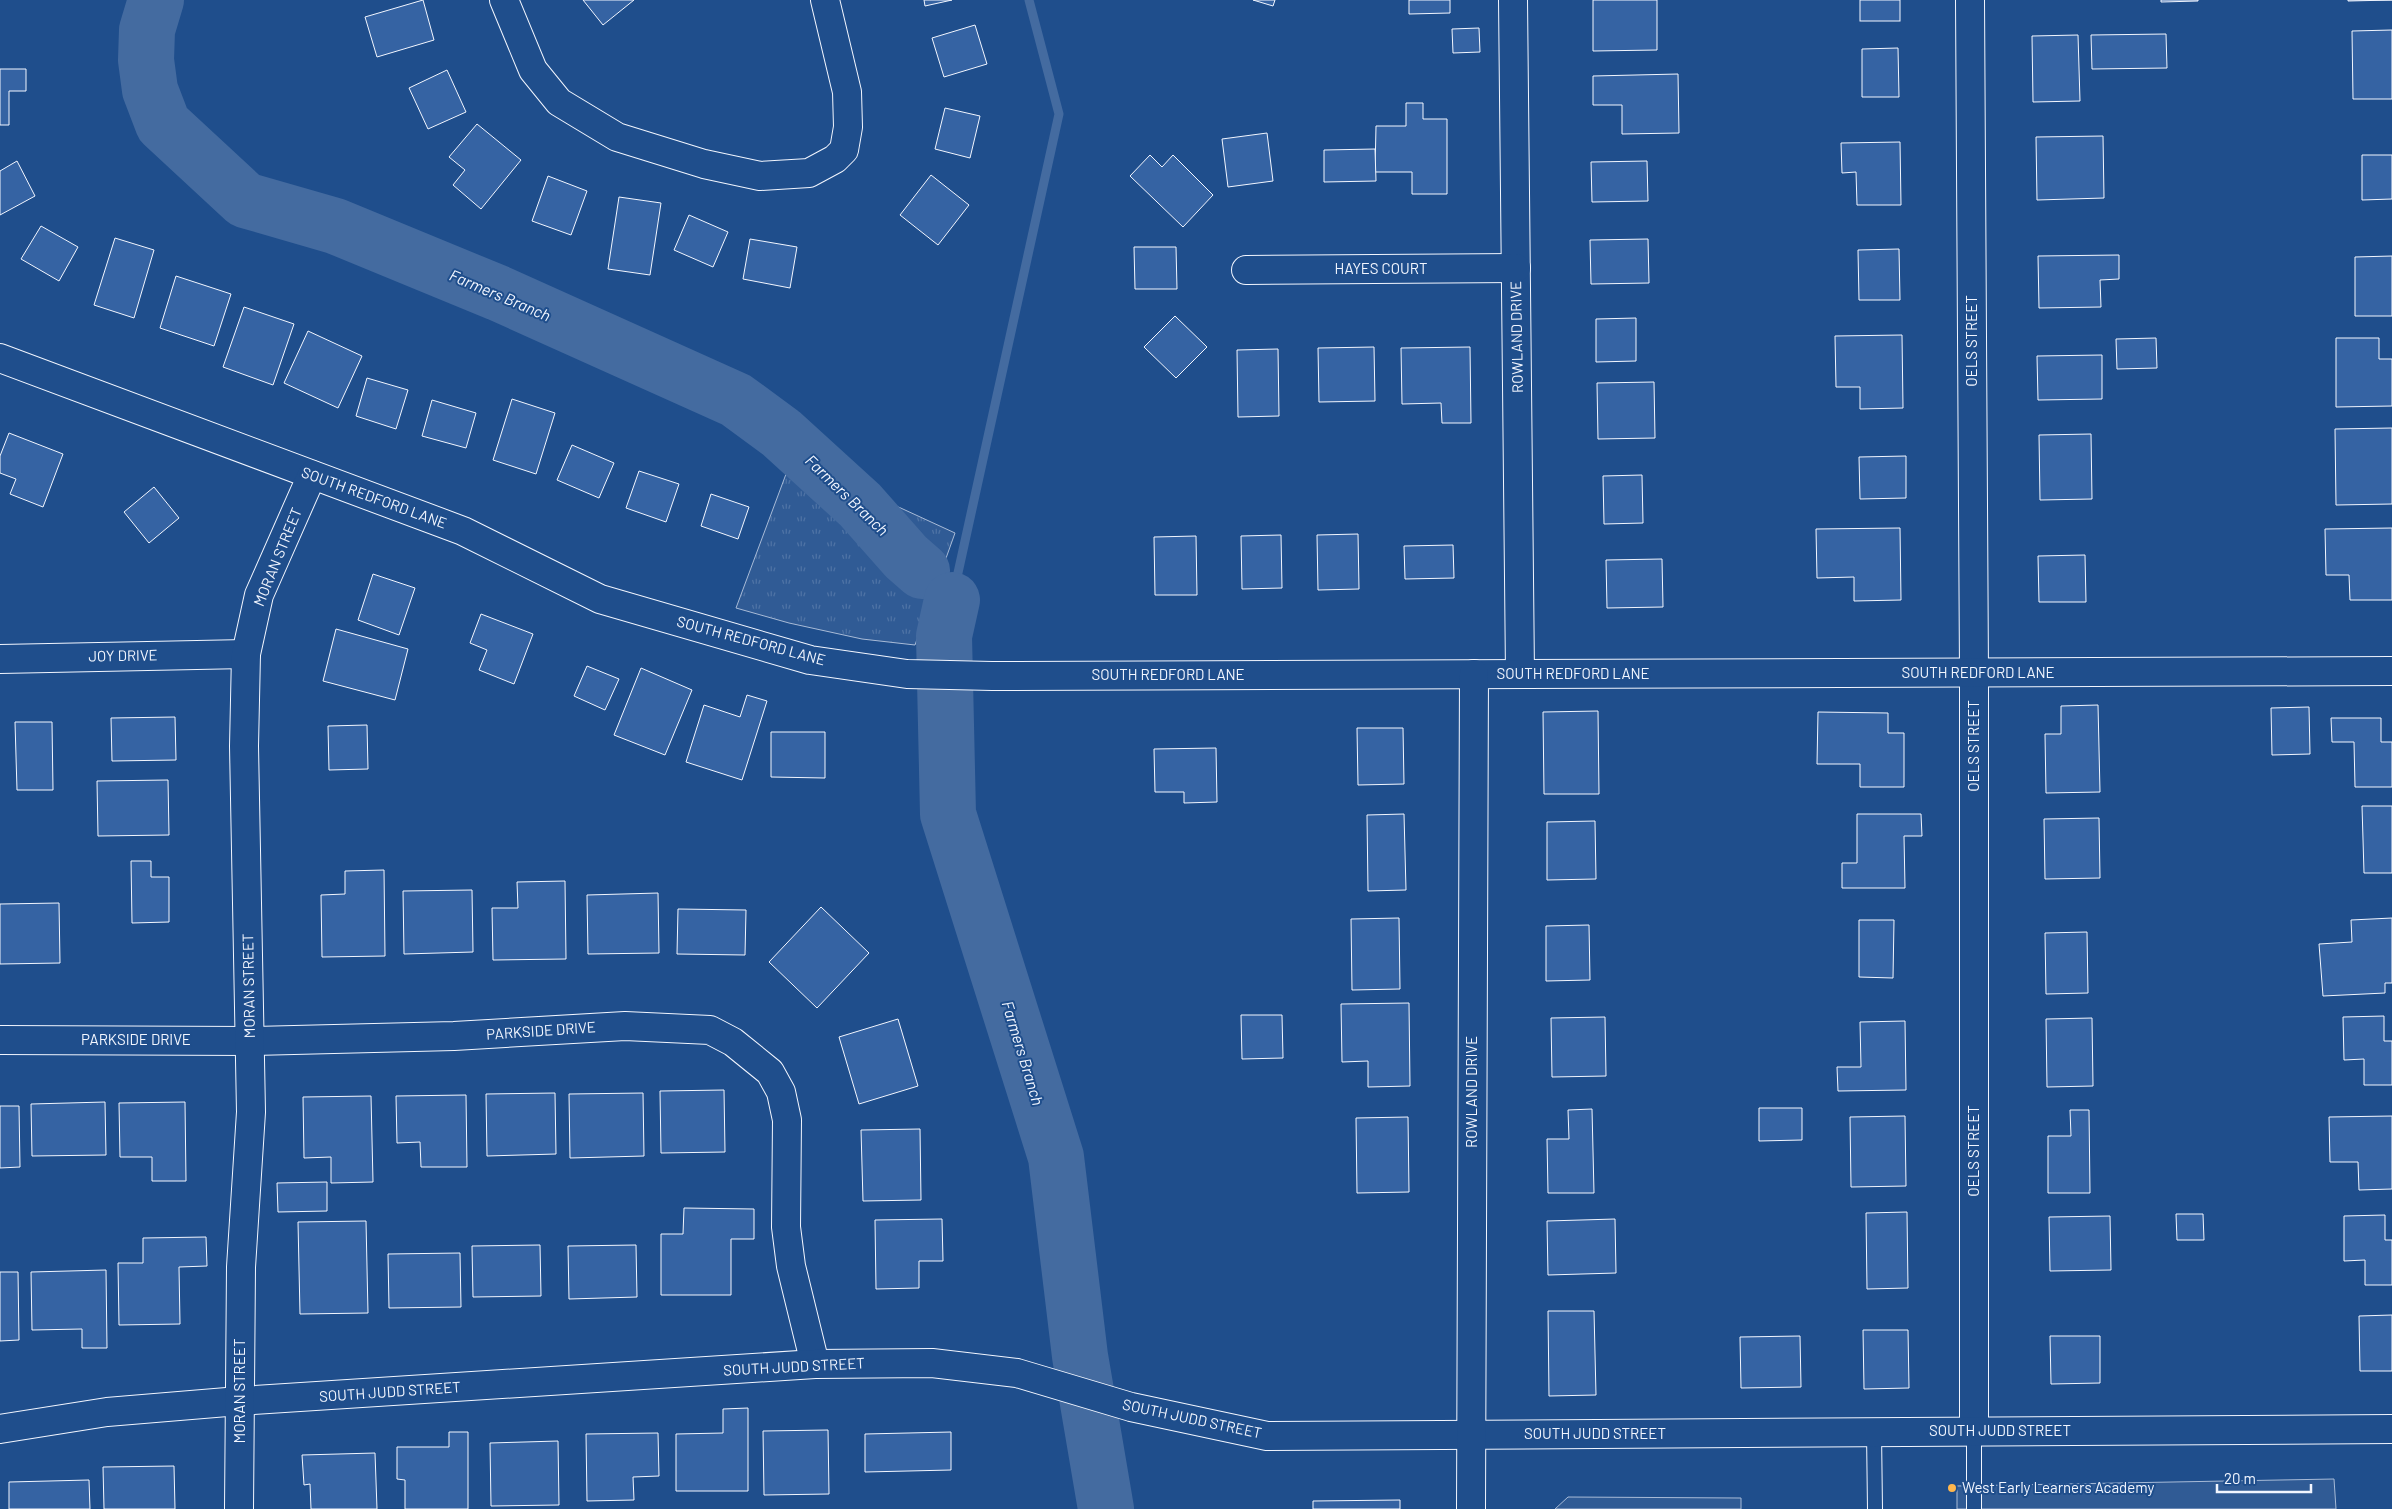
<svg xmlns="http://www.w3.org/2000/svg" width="2392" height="1509" font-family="Barlow,sans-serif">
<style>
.grass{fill:url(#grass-tufts);stroke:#a8bbd7}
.built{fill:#305b95;stroke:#a8bbd7}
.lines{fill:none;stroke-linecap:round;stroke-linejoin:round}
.stream{stroke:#446ba0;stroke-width:9}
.river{stroke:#446ba0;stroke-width:56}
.building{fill:#3563a3;stroke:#f2f6ff}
.lane-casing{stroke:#f2f6ff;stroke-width:16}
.street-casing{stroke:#f2f6ff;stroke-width:30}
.lane{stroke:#1f4e8c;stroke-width:14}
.street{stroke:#1f4e8c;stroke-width:28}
.poi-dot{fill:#ffb74d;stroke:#1f4e8c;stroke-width:2}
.labels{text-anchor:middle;stroke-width:4;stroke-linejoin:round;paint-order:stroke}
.street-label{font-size:15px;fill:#f2f6ff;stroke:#1f4e8c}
.poi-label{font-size:15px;fill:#f2f6ff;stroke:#1f4e8c;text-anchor:start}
.water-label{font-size:16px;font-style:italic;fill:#f2f6ff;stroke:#1f4e8c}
</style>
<defs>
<pattern id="grass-tufts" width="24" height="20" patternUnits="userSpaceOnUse" patternTransform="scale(1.25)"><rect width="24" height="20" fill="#305b95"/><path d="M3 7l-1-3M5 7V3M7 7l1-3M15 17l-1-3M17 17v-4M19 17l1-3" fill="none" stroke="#4e73a5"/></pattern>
</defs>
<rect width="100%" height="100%" fill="#1f4e8c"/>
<!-- grass -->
<path class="grass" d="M 792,458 L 955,533 L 915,645 L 862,639 L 789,623 L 736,608 Z"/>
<!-- built -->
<g class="built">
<path d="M 2334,1479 L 2336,1509 L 1957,1509 L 1957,1486 Z"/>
<path d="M 1568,1497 L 1741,1498 L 1741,1509 L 1555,1509 Z"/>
</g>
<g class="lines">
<!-- stream -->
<g class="stream">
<path d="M 934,581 L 952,600"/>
<path d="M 952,600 L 1059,114 L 1029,0"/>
</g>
<!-- river -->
<g class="river">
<path d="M 156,0 L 147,30 L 146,60 L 150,90 L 163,124 L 245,200 L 335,226 L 498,293 L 736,400 L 781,433 L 860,505 L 906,557 L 922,571"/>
<path d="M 952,600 L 944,636 L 948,814 L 1056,1157 L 1080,1356 L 1106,1509"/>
</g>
</g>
<!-- building -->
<g class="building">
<path d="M 423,0 L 434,40 L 377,57 L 365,17 Z"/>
<path d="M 583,0 L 634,0 L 603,25 Z"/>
<path d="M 924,0 L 952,0 L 925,6 Z"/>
<path d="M 1253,0 L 1275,0 L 1273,6 Z"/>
<path d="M 1409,0 L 1450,0 L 1450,13 L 1409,14 Z"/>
<path d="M 1593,0 L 1657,0 L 1657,50 L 1593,51 Z"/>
<rect x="1860" y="0" width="40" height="21"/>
<path d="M 2161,0 L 2198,0 L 2198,1 L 2161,2 Z"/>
<path d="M 2348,0 L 2392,0 L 2348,1 Z"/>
<path d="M 975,25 L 987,64 L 944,77 L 932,38 Z"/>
<path d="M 1479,28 L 1480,52 L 1453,53 L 1452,29 Z"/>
<path d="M 2392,30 L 2392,99 L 2353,99 L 2352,31 Z"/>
<path d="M 2166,34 L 2167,68 L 2092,69 L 2091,35 Z"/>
<path d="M 2078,35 L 2080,101 L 2033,102 L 2032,36 Z"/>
<path d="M 1898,48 L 1899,97 L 1862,97 L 1862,49 Z"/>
<path d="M 0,69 L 26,69 L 26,91 L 9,91 L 9,125 L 0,125 Z"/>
<path d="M 447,70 L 466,112 L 428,129 L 409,88 Z"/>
<path d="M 1678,74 L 1679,133 L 1622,134 L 1622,105 L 1593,105 L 1593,76 Z"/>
<path d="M 1406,103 L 1423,103 L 1423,119 L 1447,119 L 1447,194 L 1412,194 L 1412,172 L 1375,172 L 1376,126 L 1406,126 Z"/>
<path d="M 945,108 L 980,116 L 970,158 L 935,149 Z"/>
<path d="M 477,124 L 521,160 L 481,209 L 453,185 L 465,170 L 449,157 Z"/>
<path d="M 1267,133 L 1273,181 L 1228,187 L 1222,139 Z"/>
<path d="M 2103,136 L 2104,198 L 2037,200 L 2036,137 Z"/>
<path d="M 1900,142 L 1901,205 L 1857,205 L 1856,172 L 1842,173 L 1841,143 Z"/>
<path d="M 1375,149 L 1376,181 L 1324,182 L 1324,150 Z"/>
<path d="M 1150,155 L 1162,167 L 1173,155 L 1213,195 L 1183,227 L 1130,176 Z"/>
<path d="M 2362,155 L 2392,155 L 2392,199 L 2362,200 Z"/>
<path d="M 17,161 L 35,196 L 0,215 L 0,171 Z"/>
<path d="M 1647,161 L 1648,201 L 1592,202 L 1591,162 Z"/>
<path d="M 931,175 L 969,205 L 938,245 L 900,215 Z"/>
<path d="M 548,176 L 587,191 L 571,235 L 532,221 Z"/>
<path d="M 619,197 L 661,203 L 650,275 L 608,269 Z"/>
<path d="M 689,215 L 728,232 L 713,267 L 674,250 Z"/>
<path d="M 41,226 L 78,247 L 59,281 L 21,259 Z"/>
<path d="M 115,238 L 154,250 L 134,318 L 94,305 Z"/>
<path d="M 750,239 L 797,247 L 790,288 L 743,279 Z"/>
<path d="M 1648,239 L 1649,283 L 1591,284 L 1590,240 Z"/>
<path d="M 1134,247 L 1176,247 L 1177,289 L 1135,289 Z"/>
<path d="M 1899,249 L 1900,300 L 1859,300 L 1858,250 Z"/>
<path d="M 2119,255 L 2119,279 L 2100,280 L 2101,307 L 2039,308 L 2038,256 Z"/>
<path d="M 2392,256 L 2392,316 L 2355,316 L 2355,257 Z"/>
<path d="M 176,276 L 231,294 L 214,346 L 160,328 Z"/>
<path d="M 244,307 L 294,324 L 273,385 L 223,367 Z"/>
<path d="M 1175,316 L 1207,347 L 1176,378 L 1144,347 Z"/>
<path d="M 1636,318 L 1636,361 L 1596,362 L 1596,319 Z"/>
<path d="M 308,331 L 362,356 L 338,408 L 284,383 Z"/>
<path d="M 1902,335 L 1903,408 L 1860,409 L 1860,387 L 1836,387 L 1835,336 Z"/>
<path d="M 2156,338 L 2157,368 L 2117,369 L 2116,339 Z"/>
<path d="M 2336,338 L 2379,338 L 2379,359 L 2392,359 L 2392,406 L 2336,407 Z"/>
<path d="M 1374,347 L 1375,401 L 1319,402 L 1318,348 Z"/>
<path d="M 1470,347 L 1471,423 L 1442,423 L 1441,403 L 1402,404 L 1401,348 Z"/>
<path d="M 1278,349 L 1279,416 L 1238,417 L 1237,350 Z"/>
<path d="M 2102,355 L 2102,399 L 2038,400 L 2037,356 Z"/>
<path d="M 367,378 L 408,390 L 396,429 L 356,416 Z"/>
<path d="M 1654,382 L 1655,438 L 1598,439 L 1597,383 Z"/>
<path d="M 512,399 L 555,413 L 536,474 L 493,460 Z"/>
<path d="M 432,400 L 476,413 L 466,448 L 422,436 Z"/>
<path d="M 2392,428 L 2392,504 L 2336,505 L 2335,429 Z"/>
<path d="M 9,433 L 63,454 L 43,507 L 10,494 L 16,479 L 0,473 L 0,456 Z"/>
<path d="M 2091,434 L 2092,499 L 2040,500 L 2039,435 Z"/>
<path d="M 572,445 L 614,463 L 599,498 L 557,480 Z"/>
<path d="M 1906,456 L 1906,498 L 1860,499 L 1859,457 Z"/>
<path d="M 639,471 L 679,484 L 666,522 L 626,508 Z"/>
<path d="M 1642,475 L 1643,523 L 1604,524 L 1603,476 Z"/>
<path d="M 154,487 L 179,518 L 149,543 L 124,512 Z"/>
<path d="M 711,494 L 749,507 L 738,539 L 701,526 Z"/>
<path d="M 1900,528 L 1901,600 L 1854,601 L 1854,577 L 1817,578 L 1816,529 Z"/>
<path d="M 2392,528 L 2392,600 L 2350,600 L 2349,575 L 2326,575 L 2325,529 Z"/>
<path d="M 1358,534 L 1359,589 L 1318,590 L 1317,535 Z"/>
<path d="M 1281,535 L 1282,588 L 1242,589 L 1241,536 Z"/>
<path d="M 1196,536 L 1197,595 L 1155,595 L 1154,537 Z"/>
<path d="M 1453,545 L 1454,578 L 1405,579 L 1404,546 Z"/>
<path d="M 2085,555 L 2086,602 L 2039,602 L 2038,556 Z"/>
<path d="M 1662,559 L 1663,607 L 1607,608 L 1606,560 Z"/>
<path d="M 373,574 L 415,588 L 399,635 L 358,620 Z"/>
<path d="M 481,614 L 533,634 L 514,684 L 479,670 L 487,650 L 470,643 Z"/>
<path d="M 336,629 L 408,649 L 395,700 L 323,681 Z"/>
<path d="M 587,666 L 619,679 L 605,710 L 574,696 Z"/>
<path d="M 641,668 L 692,690 L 665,755 L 614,735 Z"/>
<path d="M 747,695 L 767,701 L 742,780 L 686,762 L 704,705 L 740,717 Z"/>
<path d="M 2098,705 L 2100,792 L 2046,793 L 2045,734 L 2061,734 L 2061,706 Z"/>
<path d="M 2309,707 L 2310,754 L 2272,755 L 2271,708 Z"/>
<path d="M 1598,711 L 1599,794 L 1544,794 L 1543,712 Z"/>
<path d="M 1818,712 L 1888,713 L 1888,733 L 1904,733 L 1904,787 L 1860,787 L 1860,764 L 1817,764 Z"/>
<path d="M 175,717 L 176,760 L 112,761 L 111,718 Z"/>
<path d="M 2331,718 L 2381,718 L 2381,742 L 2392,742 L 2392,787 L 2355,787 L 2354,742 L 2332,742 Z"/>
<path d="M 15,722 L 52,722 L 53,790 L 17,790 Z"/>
<path d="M 367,725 L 368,769 L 329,770 L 328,726 Z"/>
<path d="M 1357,728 L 1403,728 L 1404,784 L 1358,785 Z"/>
<path d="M 771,732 L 825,732 L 825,778 L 771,777 Z"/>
<path d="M 1216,748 L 1217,802 L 1184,803 L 1184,792 L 1155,792 L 1154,749 Z"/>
<path d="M 168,780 L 169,835 L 98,836 L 97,781 Z"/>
<path d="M 2362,806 L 2392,806 L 2392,873 L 2364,873 Z"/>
<path d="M 1404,814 L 1406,890 L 1368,891 L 1367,815 Z"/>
<path d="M 1857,814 L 1921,814 L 1922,836 L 1904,836 L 1905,888 L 1842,888 L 1842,863 L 1857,863 Z"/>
<path d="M 2099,818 L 2100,878 L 2045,879 L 2044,819 Z"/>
<path d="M 1595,821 L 1596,879 L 1547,880 L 1547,822 Z"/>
<path d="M 131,861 L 151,861 L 151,877 L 169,877 L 169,922 L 132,923 Z"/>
<path d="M 384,870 L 385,956 L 322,957 L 321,895 L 345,894 L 345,871 Z"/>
<path d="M 565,881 L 566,959 L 493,960 L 492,908 L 518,908 L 517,882 Z"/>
<path d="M 472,890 L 473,952 L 404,954 L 403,891 Z"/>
<path d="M 658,893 L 659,953 L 588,954 L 587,895 Z"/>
<path d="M 59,903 L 60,963 L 0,964 L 0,904 Z"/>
<path d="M 821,907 L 869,953 L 817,1008 L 769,962 Z"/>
<path d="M 678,909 L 746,910 L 745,955 L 677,954 Z"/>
<path d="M 1399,918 L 1400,989 L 1352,990 L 1351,919 Z"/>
<path d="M 2392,918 L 2392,983 L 2385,983 L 2385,993 L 2323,996 L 2319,944 L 2352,942 L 2351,920 Z"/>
<path d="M 1859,920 L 1894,920 L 1893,978 L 1859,977 Z"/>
<path d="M 1589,925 L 1590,980 L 1546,981 L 1546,926 Z"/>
<path d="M 2087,932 L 2088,993 L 2046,994 L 2045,933 Z"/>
<path d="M 1409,1003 L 1410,1086 L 1368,1087 L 1368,1061 L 1342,1062 L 1341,1004 Z"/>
<path d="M 1241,1015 L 1282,1015 L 1283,1058 L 1242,1059 Z"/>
<path d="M 2384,1016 L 2384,1041 L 2392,1041 L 2392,1085 L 2364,1085 L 2364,1059 L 2344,1060 L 2343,1017 Z"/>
<path d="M 1605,1017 L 1606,1076 L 1552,1077 L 1551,1018 Z"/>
<path d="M 2092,1018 L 2093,1086 L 2047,1087 L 2046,1019 Z"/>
<path d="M 898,1019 L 918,1086 L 859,1104 L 839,1037 Z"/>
<path d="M 1905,1021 L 1906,1090 L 1838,1091 L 1837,1067 L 1861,1067 L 1860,1022 Z"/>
<path d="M 724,1090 L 725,1152 L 661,1153 L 660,1091 Z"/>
<path d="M 555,1093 L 556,1154 L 487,1156 L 486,1094 Z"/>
<path d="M 643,1093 L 644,1156 L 570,1158 L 569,1094 Z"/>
<path d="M 466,1095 L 467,1167 L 421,1167 L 420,1142 L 397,1143 L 396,1096 Z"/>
<path d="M 371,1096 L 373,1182 L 331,1183 L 331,1157 L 304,1158 L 303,1097 Z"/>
<path d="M 105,1102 L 106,1155 L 32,1156 L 31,1104 Z"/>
<path d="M 185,1102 L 186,1181 L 152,1181 L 152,1157 L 120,1157 L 119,1103 Z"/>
<path d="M 0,1106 L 19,1106 L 20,1167 L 0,1168 Z"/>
<path d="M 1759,1108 L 1802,1108 L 1802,1140 L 1759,1141 Z"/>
<path d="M 1592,1109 L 1594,1193 L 1548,1193 L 1547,1139 L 1569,1139 L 1568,1110 Z"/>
<path d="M 2070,1110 L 2089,1110 L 2090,1193 L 2048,1193 L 2048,1136 L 2071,1136 Z"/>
<path d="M 1905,1116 L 1906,1186 L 1851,1187 L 1850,1117 Z"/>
<path d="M 2392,1116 L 2392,1189 L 2359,1190 L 2358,1162 L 2330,1162 L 2329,1117 Z"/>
<path d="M 1408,1117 L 1409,1192 L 1357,1193 L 1356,1118 Z"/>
<path d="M 920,1129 L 921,1200 L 863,1201 L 861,1130 Z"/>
<path d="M 327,1182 L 327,1211 L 278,1212 L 277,1183 Z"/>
<path d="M 684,1208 L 754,1209 L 754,1239 L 731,1239 L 731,1295 L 661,1295 L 661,1234 L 683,1234 Z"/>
<path d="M 1907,1212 L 1908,1288 L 1867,1289 L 1866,1213 Z"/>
<path d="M 2176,1214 L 2203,1214 L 2204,1240 L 2177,1240 Z"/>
<path d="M 2385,1215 L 2385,1240 L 2392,1240 L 2392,1285 L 2365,1285 L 2365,1260 L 2344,1261 L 2344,1216 Z"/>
<path d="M 2110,1216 L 2111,1270 L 2050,1271 L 2049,1217 Z"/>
<path d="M 942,1219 L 943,1261 L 919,1261 L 919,1288 L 876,1289 L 875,1220 Z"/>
<path d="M 1615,1219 L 1616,1273 L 1548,1275 L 1547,1221 Z"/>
<path d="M 366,1221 L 368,1313 L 300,1314 L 298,1222 Z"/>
<path d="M 206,1237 L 207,1266 L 179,1267 L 180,1324 L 119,1325 L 118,1263 L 143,1263 L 143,1238 Z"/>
<path d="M 540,1245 L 541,1296 L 473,1297 L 472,1246 Z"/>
<path d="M 636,1245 L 637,1297 L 569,1299 L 568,1246 Z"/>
<path d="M 460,1253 L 461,1307 L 389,1308 L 388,1254 Z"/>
<path d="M 106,1270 L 107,1348 L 82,1348 L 82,1329 L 32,1330 L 31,1272 Z"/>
<path d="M 0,1272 L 18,1272 L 19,1340 L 0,1341 Z"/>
<path d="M 1548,1311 L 1594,1311 L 1596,1395 L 1549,1396 Z"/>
<path d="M 2392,1315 L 2392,1371 L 2360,1371 L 2359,1316 Z"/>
<path d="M 1863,1330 L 1908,1330 L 1909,1388 L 1864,1389 Z"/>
<path d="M 1800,1336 L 1801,1387 L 1741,1388 L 1740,1337 Z"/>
<path d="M 2050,1336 L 2100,1336 L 2100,1383 L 2051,1384 Z"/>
<path d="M 748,1408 L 748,1491 L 676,1491 L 676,1434 L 723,1433 L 723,1409 Z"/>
<path d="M 828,1430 L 829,1494 L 764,1495 L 763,1431 Z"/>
<path d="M 449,1432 L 468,1432 L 468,1509 L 405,1509 L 405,1480 L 397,1479 L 397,1447 L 449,1447 Z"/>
<path d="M 951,1432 L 951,1470 L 865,1472 L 865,1434 Z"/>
<path d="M 658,1433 L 659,1476 L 633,1477 L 634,1500 L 587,1501 L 586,1434 Z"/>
<path d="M 558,1441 L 559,1505 L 491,1506 L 490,1443 Z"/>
<path d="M 375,1453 L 377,1509 L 311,1509 L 310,1484 L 304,1485 L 302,1455 Z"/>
<path d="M 174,1466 L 175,1509 L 104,1509 L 103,1467 Z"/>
<path d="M 89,1480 L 90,1509 L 9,1509 L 9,1482 Z"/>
<path d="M 1400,1500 L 1400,1509 L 1313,1509 L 1313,1501 Z"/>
</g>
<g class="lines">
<!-- lane casing -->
<g class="lane-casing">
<g id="lane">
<path d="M 1974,1431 L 1974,1509"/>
<path d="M 1874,1432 L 1875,1509"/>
</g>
</g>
<!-- street casing -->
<g class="street-casing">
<g id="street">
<path d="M 504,0 L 533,70 L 559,102 L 617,137 L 704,164 L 760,176 L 809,173 L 835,159 L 844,150 L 848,127 L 847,92 L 825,0"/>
<path d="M 1513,0 L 1520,674"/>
<path d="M 1970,0 L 1974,673 L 1974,1431"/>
<path d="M 1246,270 L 1516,268"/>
<path d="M 0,358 L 463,531 L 600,599 L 810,660 L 907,674 L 992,676 L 2392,671"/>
<path d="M 0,659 L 246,654"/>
<path d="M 0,1040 L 250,1041 L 454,1036 L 625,1026 L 710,1030 L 733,1042 L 770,1072 L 781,1092 L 787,1120 L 786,1227 L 791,1266 L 815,1364"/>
<path d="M 0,1429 L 107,1412 L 239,1401 L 815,1364 L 932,1363 L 1017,1373 L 1131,1407 L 1267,1436 L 2392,1429"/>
<path d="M 239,1509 L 241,1267 L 251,1112 L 244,746 L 246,654 L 259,595 L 312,475"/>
<path d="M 1471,1509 L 1474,674"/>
</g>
</g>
<!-- lane -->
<use href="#lane" class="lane"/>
<!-- street -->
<use href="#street" class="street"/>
</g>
<!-- markers -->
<circle class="poi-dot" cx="1952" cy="1488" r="5"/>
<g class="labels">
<!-- street labels -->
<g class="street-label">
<text x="1381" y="274">HAYES COURT</text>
<text transform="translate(1517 337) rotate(-91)" y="5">ROWLAND DRIVE</text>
<text transform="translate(1972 341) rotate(-90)" y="5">OELS STREET</text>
<text transform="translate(374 498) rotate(20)" y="5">SOUTH REDFORD LANE</text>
<text transform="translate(278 557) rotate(-68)" y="5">MORAN STREET</text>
<text transform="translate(751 641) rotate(15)" y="5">SOUTH REDFORD LANE</text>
<text transform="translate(123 656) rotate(-1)" y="5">JOY DRIVE</text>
<text x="1978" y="678">SOUTH REDFORD LANE</text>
<text x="1573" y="679">SOUTH REDFORD LANE</text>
<text x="1168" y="680">SOUTH REDFORD LANE</text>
<text transform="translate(1974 746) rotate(-90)" y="5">OELS STREET</text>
<text transform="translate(249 986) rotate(-91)" y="5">MORAN STREET</text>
<text transform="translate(541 1031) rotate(-4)" y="5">PARKSIDE DRIVE</text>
<text x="136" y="1045">PARKSIDE DRIVE</text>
<text transform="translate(1472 1092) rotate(-90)" y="5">ROWLAND DRIVE</text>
<text transform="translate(1974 1151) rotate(-90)" y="5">OELS STREET</text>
<text transform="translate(794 1367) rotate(-3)" y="5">SOUTH JUDD STREET</text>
<text transform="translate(240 1391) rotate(-90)" y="5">MORAN STREET</text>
<text transform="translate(390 1392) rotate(-4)" y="5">SOUTH JUDD STREET</text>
<text transform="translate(1192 1419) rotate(12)" y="5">SOUTH JUDD STREET</text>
<text x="2000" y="1436">SOUTH JUDD STREET</text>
<text x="1595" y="1439">SOUTH JUDD STREET</text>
</g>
<!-- poi labels -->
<g class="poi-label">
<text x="1962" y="1493">West Early Learners Academy</text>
</g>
<!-- water labels -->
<g class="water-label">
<text transform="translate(500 295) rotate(23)" y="6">Farmers Branch</text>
<text transform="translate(847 495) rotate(44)" y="6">Farmers Branch</text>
<text transform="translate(1023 1053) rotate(73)" y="6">Farmers Branch</text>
</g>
</g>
<!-- scale -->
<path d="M2217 1484v8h94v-8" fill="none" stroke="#f2f6ff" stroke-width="2.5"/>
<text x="2224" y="1484" font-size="15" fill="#f2f6ff" stroke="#1f4e8c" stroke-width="4" paint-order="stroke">20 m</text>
</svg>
